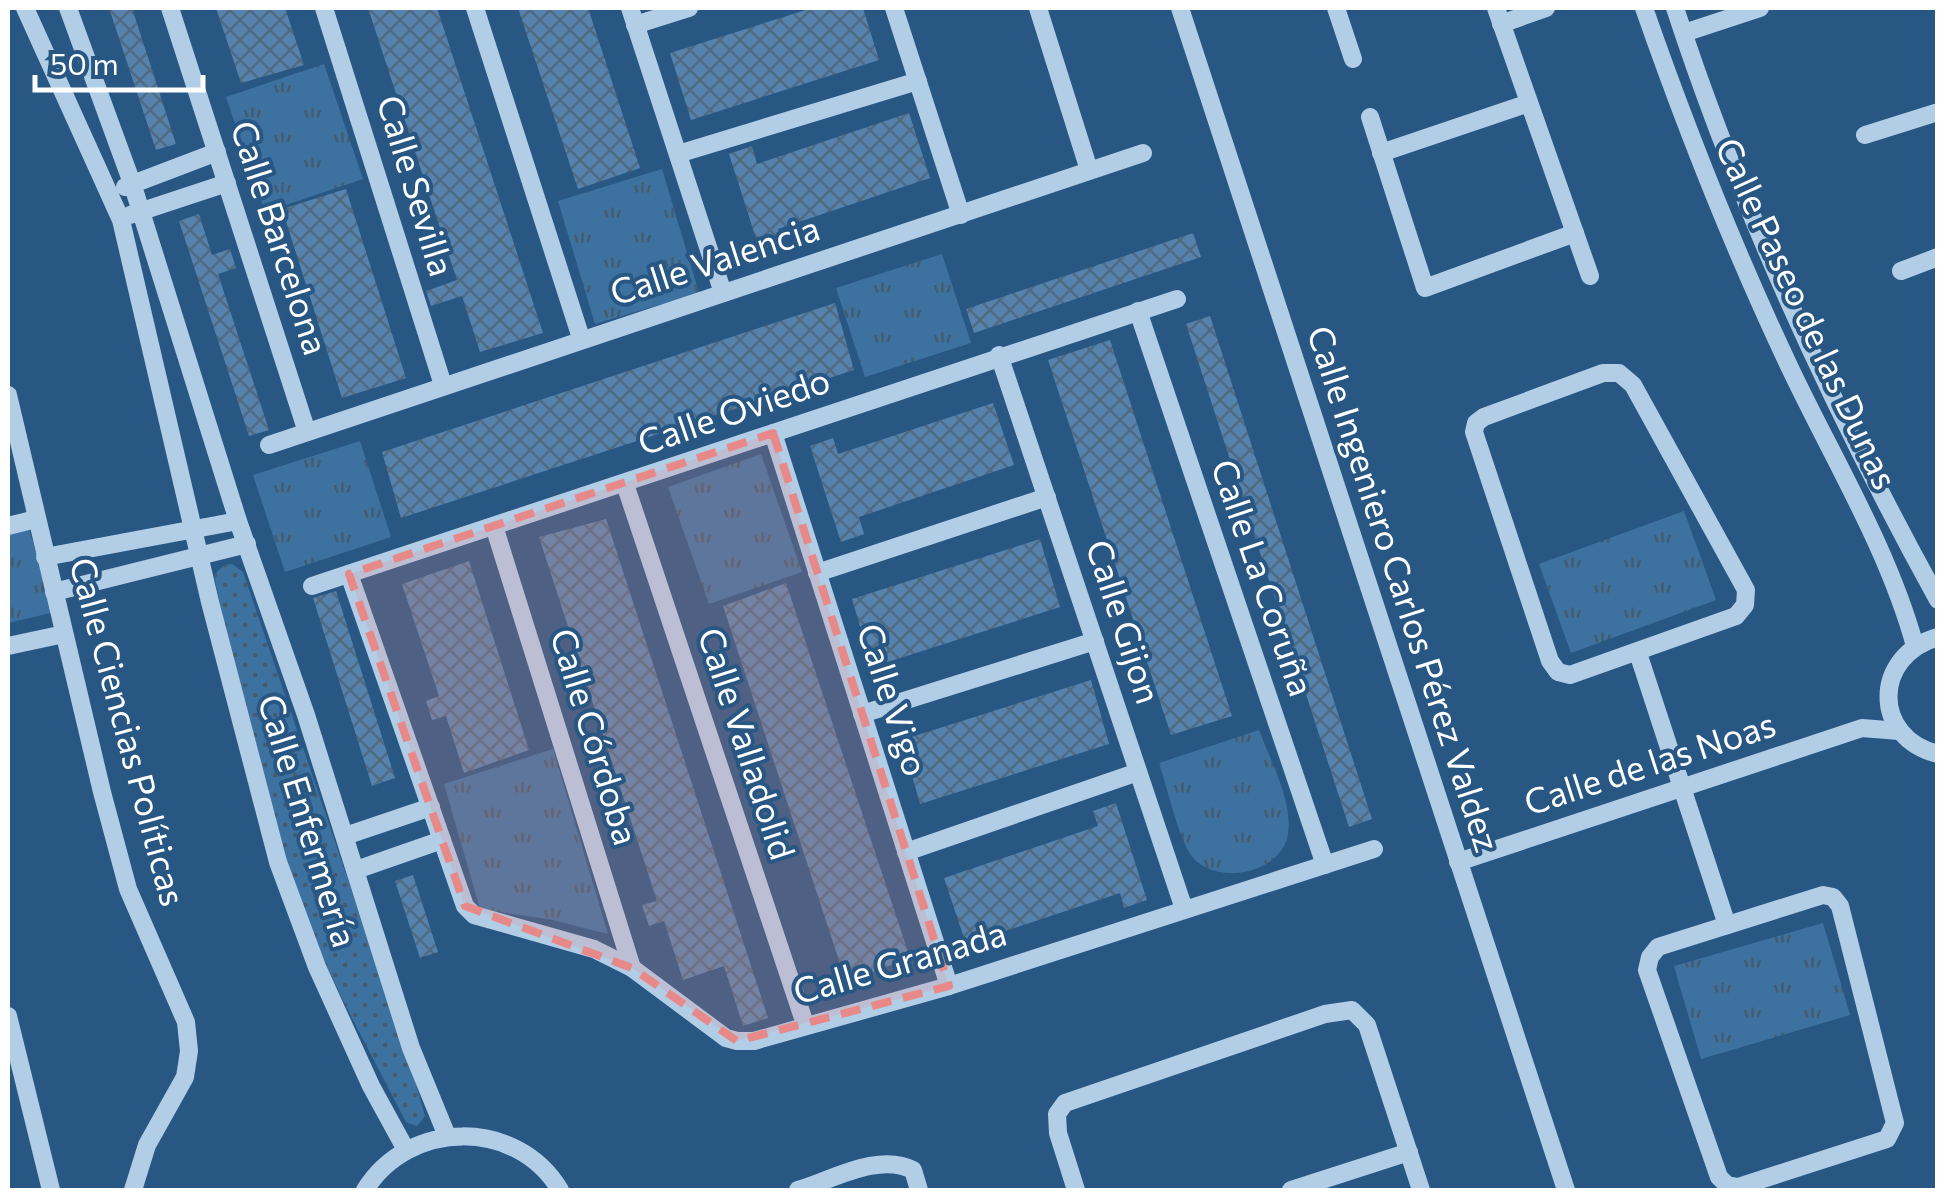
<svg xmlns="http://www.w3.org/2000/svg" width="1945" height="1198" font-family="Commissioner,sans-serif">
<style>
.grass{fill:url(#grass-dots)}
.park{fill:url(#park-tufts)}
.building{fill:url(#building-cross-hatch)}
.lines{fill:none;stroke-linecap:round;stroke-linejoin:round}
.minor{stroke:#b2cee7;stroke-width:18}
.marked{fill:#e88989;fill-opacity:0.2;stroke:#e88989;stroke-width:8;stroke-dasharray:20 12;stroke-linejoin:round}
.labels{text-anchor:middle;stroke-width:8;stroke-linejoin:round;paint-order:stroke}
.street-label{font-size:35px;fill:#fff;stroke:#285784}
</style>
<defs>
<pattern id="grass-dots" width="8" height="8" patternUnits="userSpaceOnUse" patternTransform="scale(2.5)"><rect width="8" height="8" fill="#3d72a0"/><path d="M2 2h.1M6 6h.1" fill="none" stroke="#465b6e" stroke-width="1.8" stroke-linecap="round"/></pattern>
<pattern id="park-tufts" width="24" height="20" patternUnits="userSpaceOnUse" patternTransform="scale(2.5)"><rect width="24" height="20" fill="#3d72a0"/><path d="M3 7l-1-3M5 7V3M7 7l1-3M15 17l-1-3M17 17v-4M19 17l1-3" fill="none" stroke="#465b6e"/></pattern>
<pattern id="building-cross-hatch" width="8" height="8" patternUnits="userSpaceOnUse" patternTransform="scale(2.5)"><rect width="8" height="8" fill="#5583ae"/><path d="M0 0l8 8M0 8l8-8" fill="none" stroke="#516a82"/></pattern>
</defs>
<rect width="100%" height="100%" fill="#285784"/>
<!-- grass -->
<path class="grass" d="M 232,564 L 243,572 L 406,1050 L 425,1116 L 417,1126 L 406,1122 C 364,1040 318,960 289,872 C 256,775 235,675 214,575 L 224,565 Z"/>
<!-- park -->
<g class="park">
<path d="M 324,64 L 363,179 L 265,212 L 226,97 Z"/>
<path d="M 662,169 L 699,293 L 595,324 L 558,201 Z"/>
<path d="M 942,254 L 971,343 L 865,377 L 836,288 Z"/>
<path d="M 360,441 L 391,537 L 285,572 L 253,475 Z"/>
<path d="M 761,454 L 802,572 L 709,604 L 668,487 Z"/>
<path d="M 1684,511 L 1716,600 L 1571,653 L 1539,564 Z"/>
<path d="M 29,529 L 55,612 L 8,623 L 8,534 Z"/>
<path d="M 1259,730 C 1270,760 1293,801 1288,834 C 1282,875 1210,888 1189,852 C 1177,831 1167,787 1159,763 Z"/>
<path d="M 553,749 L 608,934 L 553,920 L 480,909 L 444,784 Z"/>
<path d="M 1823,923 L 1850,1015 L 1701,1059 L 1674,966 Z"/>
</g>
<!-- building -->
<g class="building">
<path d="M 109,8 L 132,8 L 176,144 L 156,150 Z"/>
<path d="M 216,8 L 285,8 L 304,65 L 241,83 Z"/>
<path d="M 368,8 L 437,8 L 543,333 L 480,352 L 462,296 L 431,306 L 426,291 L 457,280 Z"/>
<path d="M 518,8 L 588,8 L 640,168 L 578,189 Z"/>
<path d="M 812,8 L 863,8 L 879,60 L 691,120 L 670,53 Z"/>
<path d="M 909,113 L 930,178 L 778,229 L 783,243 L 760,251 L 729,154 L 752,146 L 757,164 Z"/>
<path d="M 346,189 L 406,378 L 342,398 L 282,209 Z"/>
<path d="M 199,214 L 212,255 L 230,249 L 236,268 L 218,274 L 269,430 L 249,436 L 179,221 Z"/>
<path d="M 1193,233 L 1201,257 L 974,333 L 966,309 Z"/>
<path d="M 835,303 L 854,370 L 401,518 L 382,452 Z"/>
<path d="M 1210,316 L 1372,819 L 1349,827 L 1186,324 Z"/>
<path d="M 1110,340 L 1232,716 L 1171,735 L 1048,360 Z"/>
<path d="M 993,403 L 1014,465 L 859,517 L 864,534 L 841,542 L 810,446 L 833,438 L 838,454 Z"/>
<path d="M 606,519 L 768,1018 L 743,1026 L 724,966 L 683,980 L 664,921 L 649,926 L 642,905 L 657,901 L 539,537 Z"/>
<path d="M 1040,539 L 1060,607 L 872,667 L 852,599 Z"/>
<path d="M 469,561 L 529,750 L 464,773 L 446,716 L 432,720 L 426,701 L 439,696 L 402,584 Z"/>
<path d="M 786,583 L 910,958 L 846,982 L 723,606 Z"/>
<path d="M 336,591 L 395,778 L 372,786 L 313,598 Z"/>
<path d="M 1091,680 L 1109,744 L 920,804 L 902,740 Z"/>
<path d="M 1116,803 L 1147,900 L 1124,908 L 1120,893 L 966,944 L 944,878 L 1098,826 L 1093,811 Z"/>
<path d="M 413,875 L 438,952 L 420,958 L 395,881 Z"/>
</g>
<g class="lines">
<!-- minor -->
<g class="minor">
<path d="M 25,8 L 121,220 L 210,602 L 278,862 L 317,967 L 371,1086 L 406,1150"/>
<path d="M 68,8 L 132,183 L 238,521 L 306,715 L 411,1048 L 447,1136"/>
<path d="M 170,8 L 307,432"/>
<path d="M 324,8 L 443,385"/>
<path d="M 475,8 L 581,338"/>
<path d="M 630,8 L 723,293"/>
<path d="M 894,8 L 961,215"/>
<path d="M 1038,8 L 1089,170"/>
<path d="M 1180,8 L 1566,1190"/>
<path d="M 1336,8 L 1353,59"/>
<path d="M 1496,8 L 1590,276"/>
<path d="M 1644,8 C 1687,131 1734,250 1790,368 C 1833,459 1888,548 1915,646"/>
<path d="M 1675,8 C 1742,213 1834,411 1938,600"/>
<path d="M 1501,24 L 1546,8"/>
<path d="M 635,25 L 689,8"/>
<path d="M 1684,33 L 1760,8"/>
<path d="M 1370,117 L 1425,288 L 1575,233"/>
<path d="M 1865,135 L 1938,112"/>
<path d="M 1381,153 L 1529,103"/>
<path d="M 678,154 L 918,81"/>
<path d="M 125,187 L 217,152"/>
<path d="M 130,215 L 227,183"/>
<path d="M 1901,271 L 1938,257"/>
<path d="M 1138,311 L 1325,865"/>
<path d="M 999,355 L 1184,909"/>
<path d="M 1603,373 L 1619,373 L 1633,385 L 1746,590 L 1745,605 L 1736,616 L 1570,675 L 1558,672 L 1550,661 L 1474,432 L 1476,423 L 1484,417 Z"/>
<path d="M 8,395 L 102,792 L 128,889 L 186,1022 L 189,1051 L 185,1077 L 147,1145 L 133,1190"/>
<path d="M 773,433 L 949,986"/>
<path d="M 269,445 L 1143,153"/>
<path d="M 625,484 L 805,1024"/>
<path d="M 8,526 L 36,519"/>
<path d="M 494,526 L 632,968"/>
<path d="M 45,557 L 238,521"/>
<path d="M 817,573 L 1047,497"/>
<path d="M 349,574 L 465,906 L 474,915 L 594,949 L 632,968 L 726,1038 L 737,1041 L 754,1041 L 949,986 L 1374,849"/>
<path d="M 312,586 L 1177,299"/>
<path d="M 54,592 L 247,544"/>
<path d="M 1938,637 C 1872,656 1872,738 1938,754"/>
<path d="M 8,646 L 64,634"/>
<path d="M 1638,653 L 1727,925"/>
<path d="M 862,714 L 1095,641"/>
<path d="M 345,836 L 431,807"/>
<path d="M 906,852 L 1138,772"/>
<path d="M 1458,862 L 1862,728 L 1899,731"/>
<path d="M 356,870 L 442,840"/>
<path d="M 1823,895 L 1833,897 L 1840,906 L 1895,1123 L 1887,1139 L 1738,1187 L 1727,1185 L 1719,1177 L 1647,970 L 1650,957 L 1658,947 Z"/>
<path d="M 8,1016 L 51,1190"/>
<path d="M 365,1190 C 409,1119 517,1118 560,1190"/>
<path d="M 798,1190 C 832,1180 879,1152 913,1170 L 919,1190"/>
<path d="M 1076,1190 L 1058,1133 L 1057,1114 L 1065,1103 L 1325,1014 L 1352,1010 L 1367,1025 L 1421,1190"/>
<path d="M 1291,1190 L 1409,1152"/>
</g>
</g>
<!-- marked area -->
<path class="marked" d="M 773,433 L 949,986 L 737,1041 L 632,968 L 465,906 L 349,574 Z"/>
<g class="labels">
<!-- street labels -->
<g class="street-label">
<text transform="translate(415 186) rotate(73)" y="12">Calle Sevilla</text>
<text transform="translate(279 238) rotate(72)" y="12">Calle Barcelona</text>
<text transform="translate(715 261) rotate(-18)" y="12">Calle Valencia</text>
<text transform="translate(1806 314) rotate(65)" y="12">Calle Paseo de las Dunas</text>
<text transform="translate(734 412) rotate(-19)" y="12">Calle Oviedo</text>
<text transform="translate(1262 578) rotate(71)" y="12">Calle La Coruña</text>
<text transform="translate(1403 589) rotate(72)" y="12">Calle Ingeniero Carlos Pérez Valdez</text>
<text transform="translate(1123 622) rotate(72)" y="12">Calle Gijon</text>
<text transform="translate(892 700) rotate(72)" y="12">Calle Vigo</text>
<text transform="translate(127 732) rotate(75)" y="12">Calle Ciencias Políticas</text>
<text transform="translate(594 737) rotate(73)" y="12">Calle Córdoba</text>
<text transform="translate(746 744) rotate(72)" y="12">Calle Valladolid</text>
<text transform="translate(1650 764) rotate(-18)" y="12">Calle de las Noas</text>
<text transform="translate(307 821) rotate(73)" y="12">Calle Enfermería</text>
<text transform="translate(900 963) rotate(-16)" y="12">Calle Granada</text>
</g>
</g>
<!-- border -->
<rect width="1945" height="1198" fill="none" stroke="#ffffff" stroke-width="20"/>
<!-- scale -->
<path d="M35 75v15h168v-15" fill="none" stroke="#ffffff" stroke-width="5"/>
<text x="50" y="75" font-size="30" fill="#ffffff" stroke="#285784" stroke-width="8" paint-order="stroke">50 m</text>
</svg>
